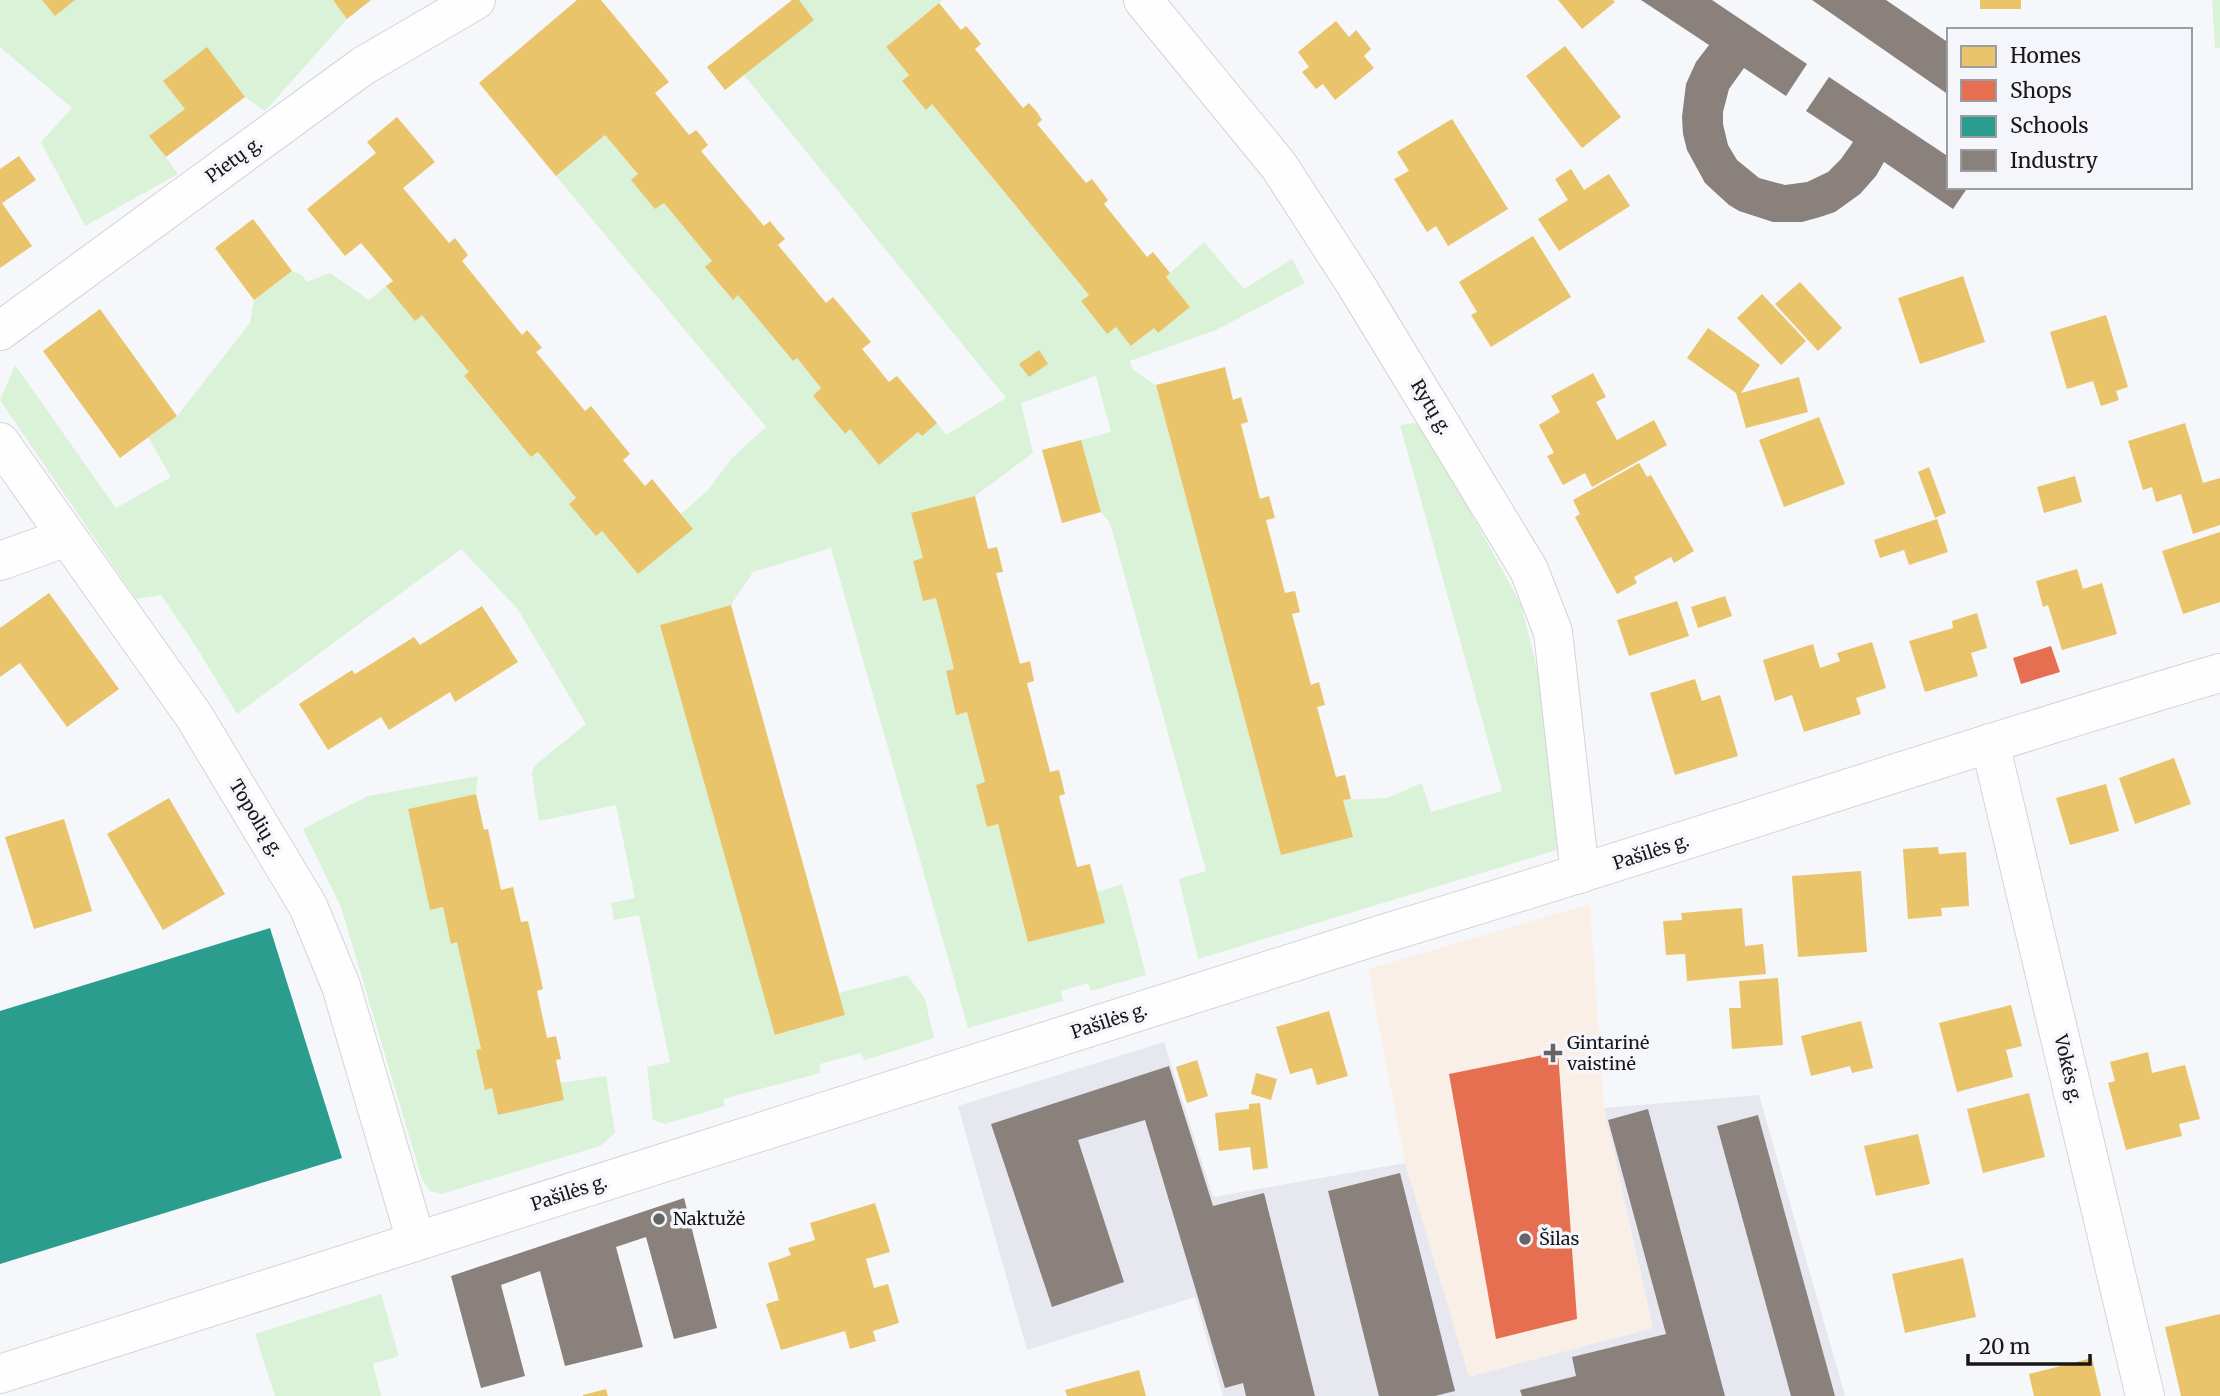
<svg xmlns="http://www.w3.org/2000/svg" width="2220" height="1396" font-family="Merriweather,serif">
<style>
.commercial{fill:#f9efe7}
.built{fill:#e6e7ef}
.green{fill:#daf2d7}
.homes{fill:#e9c46a}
.shops{fill:#e76f51}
.schools{fill:#2a9d8f}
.industry{fill:#8a817c}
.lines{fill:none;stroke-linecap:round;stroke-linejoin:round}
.minor-casing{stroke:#d4d4d6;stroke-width:40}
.minor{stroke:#fefefe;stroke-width:38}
.poi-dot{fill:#656567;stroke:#f5f6fb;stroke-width:2.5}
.labels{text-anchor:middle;stroke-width:7;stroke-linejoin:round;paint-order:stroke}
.street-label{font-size:18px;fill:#171718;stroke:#f5f6fb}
.poi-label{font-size:18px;fill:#171718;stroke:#f5f6fb;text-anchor:start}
</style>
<rect width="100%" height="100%" fill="#f6f7fa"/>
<!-- commercial -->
<path class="commercial" d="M 1590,904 L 1604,1108 L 1653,1328 L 1468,1377 L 1405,1163 L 1368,969 Z"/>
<!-- built -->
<path class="built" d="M 1164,1042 L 1213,1197 L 1405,1163 L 1469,1377 L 1653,1328 L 1604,1108 L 1759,1095 L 1845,1396 L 1223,1396 L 1195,1297 L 1027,1350 L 958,1106 Z"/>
<!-- green -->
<g class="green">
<path d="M 0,0 L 42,0 L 55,16 L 75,0 L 333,0 L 347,19 L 265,111 L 245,97 L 207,48 L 164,82 L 185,109 L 150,136 L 178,174 L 85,226 L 41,142 L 72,108 L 0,47 Z"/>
<path d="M 799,0 L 942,0 L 886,47 L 909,75 L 902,81 L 932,104 L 1089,295 L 1081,301 L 1107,333 L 1116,327 L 1132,346 L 1154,328 L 1158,333 L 1190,307 L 1166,277 L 1204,242 L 1244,289 L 1292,259 L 1305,283 L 1216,330 L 1130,361 L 1133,370 L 1156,385 L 1281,855 L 1352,837 L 1343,800 L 1387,798 L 1422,783 L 1431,812 L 1502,791 L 1400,425 L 1421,422 L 1521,604 L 1541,685 L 1557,850 L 1198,959 L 1179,879 L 1206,871 L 1110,523 L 1101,512 L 1081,440 L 1111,432 L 1096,376 L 1021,403 L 1033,453 L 975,496 L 911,513 L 923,558 L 913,561 L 923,601 L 936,598 L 954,669 L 946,672 L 956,714 L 967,712 L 985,782 L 976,785 L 987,826 L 998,824 L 1028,942 L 1105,923 L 1097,892 L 1122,884 L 1146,975 L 1091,991 L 1088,983 L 1061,991 L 1063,1001 L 968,1028 L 831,548 L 753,572 L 731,605 L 660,625 L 776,1035 L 845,1015 L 839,993 L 907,975 L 925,999 L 934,1038 L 865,1060 L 860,1053 L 820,1064 L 820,1073 L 723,1099 L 725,1106 L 665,1124 L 653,1120 L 647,1067 L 670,1062 L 639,915 L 614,920 L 611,903 L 635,898 L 616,805 L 539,821 L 532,774 L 534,766 L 586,724 L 517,608 L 461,549 L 237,714 L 195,645 L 161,595 L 136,599 L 0,400 L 15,365 L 116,508 L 171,477 L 148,437 L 177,416 L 250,323 L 254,300 L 292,271 L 302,275 L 307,282 L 330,273 L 369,300 L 386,286 L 415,320 L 422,315 L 469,372 L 464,377 L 531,457 L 538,452 L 576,498 L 570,504 L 596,536 L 602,531 L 638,574 L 693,529 L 681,514 L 708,490 L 732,458 L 766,427 L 556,176 L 605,135 L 638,174 L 655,209 L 664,203 L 712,261 L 706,268 L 732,299 L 738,295 L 793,361 L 797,358 L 821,388 L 813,396 L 844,434 L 850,429 L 879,464 L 918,432 L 922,436 L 937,423 L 946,435 L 1006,398 L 744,75 L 814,20 Z"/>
<path d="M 2212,0 L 2220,0 L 2220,48 L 2215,48 Z"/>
<path d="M 478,776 L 476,794 L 408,809 L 430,910 L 443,907 L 451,944 L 457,942 L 481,1049 L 486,1090 L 492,1088 L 498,1115 L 564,1100 L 560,1083 L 606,1076 L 615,1133 L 600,1146 L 442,1194 L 430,1191 L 422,1179 L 341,907 L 303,829 L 368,796 Z"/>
<path d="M 381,1294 L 399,1356 L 373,1364 L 381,1396 L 275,1396 L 255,1334 Z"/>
</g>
<!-- homes -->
<g class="homes">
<path d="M 42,0 L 75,0 L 55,16 Z"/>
<path d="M 333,0 L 371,0 L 347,19 Z"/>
<path d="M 577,0 L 601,0 L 669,82 L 655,93 L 689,135 L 696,130 L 702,137 L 708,145 L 701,151 L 764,226 L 770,221 L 778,231 L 785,239 L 778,245 L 826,303 L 833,297 L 871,342 L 862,349 L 889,382 L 897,376 L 937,423 L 922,436 L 918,432 L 879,465 L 850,429 L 845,434 L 813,396 L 821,388 L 797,358 L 793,361 L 738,295 L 733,300 L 705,267 L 712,261 L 664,203 L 655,209 L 631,180 L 638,174 L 605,135 L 556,176 L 479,83 Z"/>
<path d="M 792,0 L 799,0 L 814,20 L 725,90 L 707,67 Z"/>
<path d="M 1558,0 L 1613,0 L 1615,2 L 1582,29 Z"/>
<rect x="1980" y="0" width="41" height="9"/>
<path d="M 939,3 L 961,30 L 966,26 L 974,35 L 981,44 L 975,49 L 1023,108 L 1029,103 L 1037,112 L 1042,120 L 1037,124 L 1086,183 L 1092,179 L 1108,200 L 1104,204 L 1147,257 L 1153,252 L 1170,273 L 1166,277 L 1190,307 L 1158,333 L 1154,328 L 1131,346 L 1116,327 L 1107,334 L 1081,301 L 1089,295 L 932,104 L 926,110 L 902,81 L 909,75 L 886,47 Z"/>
<path d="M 1336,21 L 1349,37 L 1356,30 L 1371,49 L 1364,56 L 1374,68 L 1335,100 L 1323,84 L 1316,89 L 1302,72 L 1309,67 L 1298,52 Z"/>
<path d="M 1565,46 L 1621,117 L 1582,148 L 1526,76 Z"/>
<path d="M 207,47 L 245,97 L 166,157 L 149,136 L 185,109 L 163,81 Z"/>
<path d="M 397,117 L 435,162 L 403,188 L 449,243 L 455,238 L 468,255 L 462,261 L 522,335 L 527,330 L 535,339 L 542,348 L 536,352 L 585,411 L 591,406 L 630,454 L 623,460 L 645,486 L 652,479 L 693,529 L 638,574 L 602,531 L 596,536 L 569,504 L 576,498 L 538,452 L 531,457 L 464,376 L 469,372 L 422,315 L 415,321 L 386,286 L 393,281 L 361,243 L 345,256 L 307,209 L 376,153 L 367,142 Z"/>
<path d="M 1452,119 L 1508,209 L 1448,246 L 1436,226 L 1427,232 L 1394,179 L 1409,171 L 1397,152 Z"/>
<path d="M 19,156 L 36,180 L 2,203 L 32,246 L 0,268 L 0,169 Z"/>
<path d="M 1571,169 L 1584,190 L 1609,174 L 1630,206 L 1559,251 L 1538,219 L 1568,200 L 1555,179 Z"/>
<path d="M 253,219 L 292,271 L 254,300 L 215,248 Z"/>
<path d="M 1533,236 L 1571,297 L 1491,347 L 1471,315 L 1477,312 L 1459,282 Z"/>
<path d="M 1963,276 L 1985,342 L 1920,364 L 1898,298 Z"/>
<path d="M 1800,282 L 1842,328 L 1818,351 L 1775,304 Z"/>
<path d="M 1762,294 L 1806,341 L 1781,365 L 1737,318 Z"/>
<path d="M 100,309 L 177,416 L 120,458 L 43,351 Z"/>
<path d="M 2106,315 L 2128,387 L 2116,391 L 2119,400 L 2101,406 L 2093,381 L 2067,389 L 2050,332 Z"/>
<path d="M 1708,328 L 1760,365 L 1741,393 L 1799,377 L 1808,412 L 1746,428 L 1736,393 L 1687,358 Z"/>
<path d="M 1039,350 L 1048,364 L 1029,377 L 1019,364 Z"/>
<path d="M 1225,367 L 1233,400 L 1241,397 L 1248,422 L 1241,424 L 1260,499 L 1269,496 L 1275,518 L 1266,520 L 1285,593 L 1295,591 L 1300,612 L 1292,614 L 1311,685 L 1319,682 L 1325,705 L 1317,707 L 1336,777 L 1345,775 L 1351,799 L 1343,800 L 1353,837 L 1281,855 L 1156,385 Z"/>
<path d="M 1593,373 L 1606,397 L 1596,402 L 1617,440 L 1654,420 L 1667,445 L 1592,487 L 1585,473 L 1563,485 L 1547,456 L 1554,453 L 1539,425 L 1560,412 L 1551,396 Z"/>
<path d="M 1819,417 L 1845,484 L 1784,507 L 1759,440 Z"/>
<path d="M 2185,423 L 2203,483 L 2220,478 L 2220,525 L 2193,534 L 2181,494 L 2156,502 L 2152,487 L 2143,490 L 2128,441 Z"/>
<path d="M 1081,440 L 1101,512 L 1062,523 L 1042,450 Z"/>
<path d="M 1639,463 L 1647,477 L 1651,475 L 1694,551 L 1674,563 L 1671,557 L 1634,577 L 1637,583 L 1617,594 L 1575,517 L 1580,514 L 1573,500 Z"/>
<path d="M 1929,467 L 1946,513 L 1935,518 L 1918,472 Z"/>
<path d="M 2075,476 L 2082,502 L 2044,513 L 2037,487 Z"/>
<path d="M 975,496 L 988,549 L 997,547 L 1000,559 L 1003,572 L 996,573 L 1020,664 L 1030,661 L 1034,681 L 1027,683 L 1050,772 L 1059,770 L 1065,794 L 1059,796 L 1077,867 L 1090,864 L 1105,923 L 1028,942 L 998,824 L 987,827 L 976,785 L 985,782 L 967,712 L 956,715 L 946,671 L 954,669 L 936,598 L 923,601 L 913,561 L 923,558 L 911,513 Z"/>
<path d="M 1937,519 L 1948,552 L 1909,565 L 1904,550 L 1880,558 L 1874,540 Z"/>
<path d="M 2220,532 L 2220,602 L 2183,614 L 2162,551 Z"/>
<path d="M 2077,569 L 2083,589 L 2102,583 L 2117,634 L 2062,650 L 2048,605 L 2043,607 L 2036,581 Z"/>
<path d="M 49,593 L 119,689 L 67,727 L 20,663 L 0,677 L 0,628 Z"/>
<path d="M 1725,596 L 1732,616 L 1698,628 L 1691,607 Z"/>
<path d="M 1677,601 L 1689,636 L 1629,656 L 1617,620 Z"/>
<path d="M 731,605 L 845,1015 L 775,1035 L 660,625 Z"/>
<path d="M 482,606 L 518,662 L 455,702 L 450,692 L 389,730 L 381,717 L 328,750 L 299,704 L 352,670 L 355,674 L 414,637 L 420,645 Z"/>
<path d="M 1977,613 L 1987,648 L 1971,653 L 1978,676 L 1925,692 L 1909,641 L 1953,628 L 1952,621 Z"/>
<path d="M 1872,642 L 1886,688 L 1856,698 L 1861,714 L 1804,732 L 1792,695 L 1775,701 L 1763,660 L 1813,644 L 1820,668 L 1840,661 L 1837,653 Z"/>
<path d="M 1695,679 L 1702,701 L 1720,695 L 1738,756 L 1675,775 L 1650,693 Z"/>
<path d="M 2174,758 L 2191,804 L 2135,824 L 2119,778 Z"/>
<path d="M 2106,784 L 2119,831 L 2070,845 L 2056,798 Z"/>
<path d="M 476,794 L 484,830 L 488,829 L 501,890 L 513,887 L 521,922 L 528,921 L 543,989 L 537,991 L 547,1038 L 556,1036 L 561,1059 L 556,1060 L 564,1100 L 498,1115 L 492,1088 L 485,1090 L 476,1050 L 481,1049 L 457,942 L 451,944 L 443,907 L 430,910 L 408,809 Z"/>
<path d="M 169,798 L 225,894 L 163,930 L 107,834 Z"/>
<path d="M 64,819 L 92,911 L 34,929 L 5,837 Z"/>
<path d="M 1938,847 L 1939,854 L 1966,852 L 1969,906 L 1941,908 L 1942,916 L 1908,919 L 1903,849 Z"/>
<path d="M 1861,871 L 1867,952 L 1798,957 L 1792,876 Z"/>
<path d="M 1742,908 L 1745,946 L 1763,944 L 1766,974 L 1687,981 L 1685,954 L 1666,955 L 1663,921 L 1682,920 L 1681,913 Z"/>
<path d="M 1778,978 L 1783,1045 L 1732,1049 L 1729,1008 L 1741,1008 L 1739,981 Z"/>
<path d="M 2011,1005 L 2022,1046 L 2006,1050 L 2013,1077 L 1957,1092 L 1939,1023 Z"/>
<path d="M 1329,1011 L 1348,1076 L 1317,1085 L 1312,1068 L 1290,1074 L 1276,1027 Z"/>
<path d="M 1861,1021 L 1873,1068 L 1852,1073 L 1850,1066 L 1811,1076 L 1801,1036 Z"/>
<path d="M 2148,1052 L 2152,1073 L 2185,1065 L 2200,1119 L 2179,1124 L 2182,1136 L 2126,1150 L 2108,1083 L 2115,1081 L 2110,1062 Z"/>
<path d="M 1197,1060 L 1208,1096 L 1187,1103 L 1176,1067 Z"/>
<path d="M 1256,1073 L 1277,1079 L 1271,1100 L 1251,1094 Z"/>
<path d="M 2029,1093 L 2045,1157 L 1983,1173 L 1967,1109 Z"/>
<path d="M 1260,1103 L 1268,1168 L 1253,1170 L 1250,1147 L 1219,1151 L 1215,1113 L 1249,1109 L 1249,1104 Z"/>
<path d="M 1918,1134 L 1930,1184 L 1876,1196 L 1864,1146 Z"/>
<path d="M 875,1203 L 890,1252 L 866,1259 L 874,1288 L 888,1284 L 899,1323 L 873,1331 L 876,1341 L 850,1349 L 845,1331 L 781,1350 L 766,1304 L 779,1300 L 768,1263 L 791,1255 L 788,1248 L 815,1240 L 810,1223 Z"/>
<path d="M 1963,1258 L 1976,1317 L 1905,1333 L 1892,1274 Z"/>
<path d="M 2220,1314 L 2220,1396 L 2181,1396 L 2165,1327 Z"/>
<path d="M 2092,1358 L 2101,1396 L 2034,1396 L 2029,1374 Z"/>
<path d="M 1139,1370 L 1146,1396 L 1067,1396 L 1065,1390 Z"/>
<path d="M 606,1389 L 608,1396 L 583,1396 L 583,1395 Z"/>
</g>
<!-- shops -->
<g class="shops">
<path d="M 2051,646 L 2060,672 L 2021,684 L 2013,658 Z"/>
<path d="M 1558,1052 L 1577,1319 L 1496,1339 L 1449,1074 Z"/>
</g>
<!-- schools -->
<path class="schools" d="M 270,928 L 342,1158 L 0,1264 L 0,1011 Z"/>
<!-- industry -->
<g class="industry">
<path d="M 1641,0 L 1712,0 L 1807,64 L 1786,96 L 1744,68 L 1729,89 L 1723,112 L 1723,124 L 1728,145 L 1737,160 L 1759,178 L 1785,185 L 1807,182 L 1828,172 L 1841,159 L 1853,142 L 1806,111 L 1829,77 L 1949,157 L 1949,187 L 1968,187 L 1953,209 L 1884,162 L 1876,176 L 1860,194 L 1835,212 L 1820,217 L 1802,222 L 1773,222 L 1739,211 L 1729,205 L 1705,183 L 1687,150 L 1683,134 L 1682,117 L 1686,84 L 1696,62 L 1709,45 Z"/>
<path d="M 1812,0 L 1886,0 L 1949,43 L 1949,95 Z"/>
<path d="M 1169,1066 L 1213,1206 L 1264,1193 L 1315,1396 L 1246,1396 L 1243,1383 L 1225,1388 L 1145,1120 L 1078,1140 L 1124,1282 L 1052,1307 L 991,1124 Z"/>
<path d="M 1648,1109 L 1725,1396 L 1522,1396 L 1520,1390 L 1576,1376 L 1572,1357 L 1666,1334 L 1608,1120 Z"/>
<path d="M 1758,1115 L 1835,1396 L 1791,1396 L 1717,1126 Z"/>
<path d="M 1400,1173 L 1455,1391 L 1435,1396 L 1379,1396 L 1328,1191 Z"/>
<path d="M 684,1198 L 717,1328 L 674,1339 L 646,1237 L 616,1247 L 643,1347 L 565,1366 L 540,1271 L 501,1285 L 525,1376 L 481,1388 L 451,1276 Z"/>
</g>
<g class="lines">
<!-- minor casing -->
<g class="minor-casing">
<g id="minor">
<path d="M 1143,0 L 1279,166 L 1356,285 L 1529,570 L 1553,632 L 1580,874"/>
<path d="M 0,331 L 363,66 L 476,0"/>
<path d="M 0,442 L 194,716 L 308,906 L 341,986 L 416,1241"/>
<path d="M 0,561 L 67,537"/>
<path d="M 1990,743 L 2145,1396"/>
<path d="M 0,1374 L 1389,932 C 1667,849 1942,755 2220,673"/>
</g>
</g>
<!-- minor -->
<use href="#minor" class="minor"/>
</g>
<!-- markers -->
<g class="poi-dot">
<path d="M1549.5 1042.5h7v7h7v7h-7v7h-7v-7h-7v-7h7z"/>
<circle cx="659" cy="1219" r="7"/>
<circle cx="1525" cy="1239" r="7"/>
</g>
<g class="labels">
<!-- street labels -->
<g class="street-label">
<text transform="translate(234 160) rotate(-36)" y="6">Pietų g.</text>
<text transform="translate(1431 407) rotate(59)" y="6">Rytų g.</text>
<text transform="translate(256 818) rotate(59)" y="6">Topolių g.</text>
<text transform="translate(1651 852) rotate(-18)" y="6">Pašilės g.</text>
<text transform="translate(1109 1021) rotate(-18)" y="6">Pašilės g.</text>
<text transform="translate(2068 1069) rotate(77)" y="6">Vokės g.</text>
<text transform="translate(569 1193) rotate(-18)" y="6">Pašilės g.</text>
</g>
<!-- poi labels -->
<g class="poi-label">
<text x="1567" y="1049">Gintarinė<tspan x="1567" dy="21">vaistinė</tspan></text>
<text x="673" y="1225">Naktužė</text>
<text x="1539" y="1245">Šilas</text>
</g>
</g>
<!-- legend -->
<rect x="1947" y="28" width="245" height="161" fill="#f5f6fb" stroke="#9c9da0" stroke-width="2"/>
<rect x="1961" y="46" width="35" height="21" fill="#e9c46a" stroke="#9c9da0" stroke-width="2"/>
<text x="2010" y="63" font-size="21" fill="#171718">Homes</text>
<rect x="1961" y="80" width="35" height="21" fill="#e76f51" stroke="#9c9da0" stroke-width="2"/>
<text x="2010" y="98" font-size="21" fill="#171718">Shops</text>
<rect x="1961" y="116" width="35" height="21" fill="#2a9d8f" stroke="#9c9da0" stroke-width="2"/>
<text x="2010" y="133" font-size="21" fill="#171718">Schools</text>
<rect x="1961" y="150" width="35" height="21" fill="#8a817c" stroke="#9c9da0" stroke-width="2"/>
<text x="2010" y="168" font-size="21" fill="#171718">Industry</text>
<!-- scale -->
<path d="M1968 1354v10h122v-10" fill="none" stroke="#171718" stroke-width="3.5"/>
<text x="1979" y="1354" font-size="21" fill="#171718" stroke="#f5f6fb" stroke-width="5" paint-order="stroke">20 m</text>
</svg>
